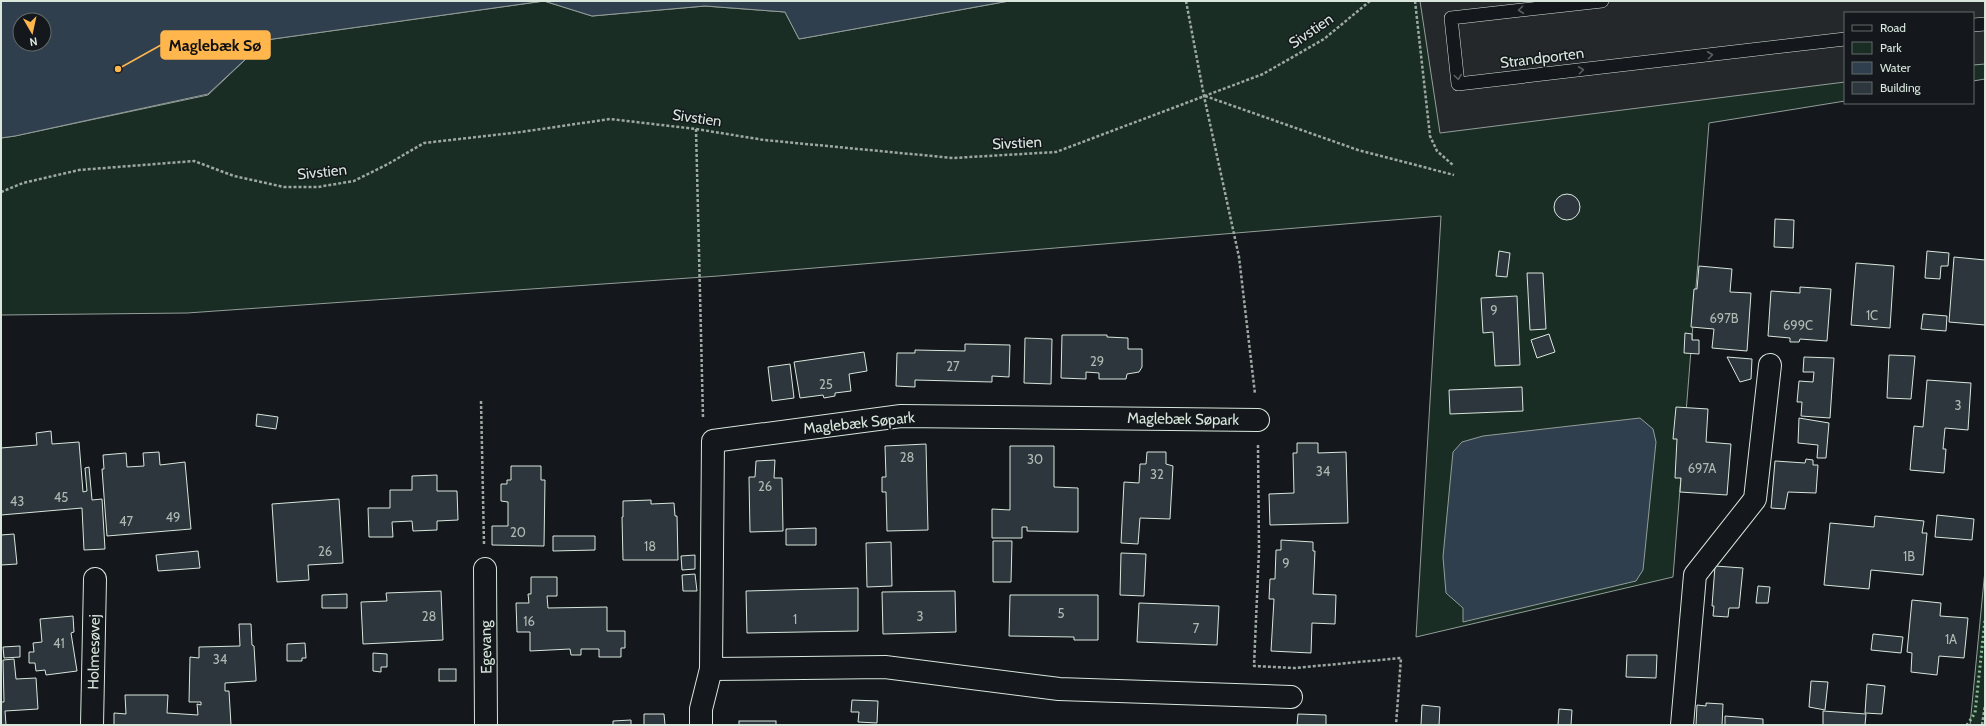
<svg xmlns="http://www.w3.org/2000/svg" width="1986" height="726" font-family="Cabin,sans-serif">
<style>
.green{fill:#1a2d24;stroke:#939e99}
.parking{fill:#24282b;stroke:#939e99}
.water{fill:#2f3f4d;stroke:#939e99;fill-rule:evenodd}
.building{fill:#2c363c;stroke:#d8e6dc}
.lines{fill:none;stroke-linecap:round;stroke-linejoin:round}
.lane-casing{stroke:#d8e6dc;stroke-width:14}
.street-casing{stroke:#d8e6dc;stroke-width:24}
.path{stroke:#9da8a2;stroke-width:2.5;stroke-dasharray:3 2;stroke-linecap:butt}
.lane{stroke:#14181c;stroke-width:13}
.street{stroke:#14181c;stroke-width:22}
.hedge{stroke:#8ac095;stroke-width:3;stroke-dasharray:2 3;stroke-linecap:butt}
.oneway{stroke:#59605f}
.labels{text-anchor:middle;stroke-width:3;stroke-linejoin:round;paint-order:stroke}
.number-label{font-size:13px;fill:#adbab4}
.street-label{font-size:15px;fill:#d8e6dc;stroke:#14181c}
.leader{fill:none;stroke:#ffb74d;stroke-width:1.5}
.callout-dot{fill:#ffb74d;stroke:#14181c;stroke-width:1.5}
.callout{fill:#ffb74d;stroke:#ffb74d;stroke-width:1.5}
.callout-label{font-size:16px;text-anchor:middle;font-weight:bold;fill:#111}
</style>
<rect width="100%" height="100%" fill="#14181c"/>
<!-- green -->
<g class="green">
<path d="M 544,1 L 592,16 L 705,6 L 785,12 L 799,39 L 1009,1 L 1985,1 L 1985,79 L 1973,81 L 1973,13 L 1845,13 L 1845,101 L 1709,123 L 1673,577 L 1416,637 L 1441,216 L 718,276 L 187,313 L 1,315 L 1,138 L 15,136 L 208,95 L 266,40 Z"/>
<path d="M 1985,570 L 1985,725 L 1970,725 Z"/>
</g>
<!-- parking -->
<path class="parking" d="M 1420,1 L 1985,1 L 1985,64 L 1973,65 L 1973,13 L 1845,13 L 1845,82 L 1440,133 Z"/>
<!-- water -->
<g class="water">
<path d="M 1,1 L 1009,1 L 799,39 L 785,12 L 705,6 L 592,16 L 544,1 L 266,40 L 208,94 L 15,136 L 1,138 ZM 20,20 L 44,20 L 44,44 L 20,44 Z"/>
<path d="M 1640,418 L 1653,429 L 1656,442 L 1643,570 L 1636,581 L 1463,622 L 1463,608 L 1446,593 L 1443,557 L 1453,452 L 1462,442 L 1483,436 Z"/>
</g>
<!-- building -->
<g class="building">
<circle cx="1567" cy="207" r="13"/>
<path d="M 1775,219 L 1794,220 L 1793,248 L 1774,247 Z"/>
<path d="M 1499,251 L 1510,253 L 1507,277 L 1496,276 Z"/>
<path d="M 1927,251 L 1949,253 L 1948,266 L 1941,266 L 1940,279 L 1925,278 Z"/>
<path d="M 1954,257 L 1985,260 L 1985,325 L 1949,322 Z"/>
<path d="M 1856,263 L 1894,266 L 1890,328 L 1851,325 Z"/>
<path d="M 1699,266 L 1732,269 L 1730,292 L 1751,293 L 1747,351 L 1712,348 L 1714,329 L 1691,327 L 1694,289 L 1697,289 Z"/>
<path d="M 1527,273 L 1543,273 L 1546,329 L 1530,330 Z"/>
<path d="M 1800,287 L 1831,289 L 1827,341 L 1800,339 L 1799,342 L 1790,342 L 1790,338 L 1768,336 L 1771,291 L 1800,293 Z"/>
<path d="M 1517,296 L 1520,365 L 1495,366 L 1493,332 L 1483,333 L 1481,298 Z"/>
<path d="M 1923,314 L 1947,316 L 1946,331 L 1921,329 Z"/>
<path d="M 1685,333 L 1692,334 L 1692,340 L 1699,340 L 1699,354 L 1684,353 Z"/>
<path d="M 1549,334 L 1555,352 L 1537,358 L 1531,340 Z"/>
<path d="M 1062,335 L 1107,335 L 1107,337 L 1128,338 L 1128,349 L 1142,349 L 1142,367 L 1139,372 L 1127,374 L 1126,379 L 1099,379 L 1099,373 L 1086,372 L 1086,379 L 1061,378 Z"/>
<path d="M 1025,338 L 1052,339 L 1051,384 L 1024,383 Z"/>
<path d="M 965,344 L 1010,345 L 1009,377 L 992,376 L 992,382 L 915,380 L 915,387 L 896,386 L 897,353 L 915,353 L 915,350 L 965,351 Z"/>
<path d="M 864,352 L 867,371 L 849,374 L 851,391 L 835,393 L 835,396 L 824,398 L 823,395 L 800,398 L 794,362 Z"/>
<path d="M 1889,355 L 1915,356 L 1911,399 L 1887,398 Z"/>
<path d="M 1727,357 L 1752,359 L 1751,379 L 1740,382 Z"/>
<path d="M 1804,357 L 1834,358 L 1830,418 L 1801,416 L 1802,402 L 1797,402 L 1799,381 L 1813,382 L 1814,372 L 1803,372 Z"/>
<path d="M 790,364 L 794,398 L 772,401 L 768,367 Z"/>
<path d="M 1927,380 L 1971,383 L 1968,430 L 1945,428 L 1943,449 L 1946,449 L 1944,473 L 1910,470 L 1914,426 L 1923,427 Z"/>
<path d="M 1522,387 L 1523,411 L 1450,414 L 1449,390 Z"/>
<path d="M 1676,407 L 1708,409 L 1706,442 L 1731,444 L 1727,495 L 1680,492 L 1681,478 L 1675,478 L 1677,439 L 1673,439 Z"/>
<path d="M 257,414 L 278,417 L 276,429 L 256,426 Z"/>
<path d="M 1799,418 L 1829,423 L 1826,458 L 1817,458 L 1818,445 L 1798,443 Z"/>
<path d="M 51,431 L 52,444 L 79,442 L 83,492 L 87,491 L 85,468 L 89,467 L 92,500 L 102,499 L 105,549 L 84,550 L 82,508 L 1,515 L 1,448 L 37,445 L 36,433 Z"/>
<path d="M 1297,443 L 1318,443 L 1318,453 L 1346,452 L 1348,523 L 1270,525 L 1269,494 L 1294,493 L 1293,453 L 1297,453 Z"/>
<path d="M 926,444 L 928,530 L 887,531 L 886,492 L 882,492 L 882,477 L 886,477 L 885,446 Z"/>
<path d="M 1010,446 L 1054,446 L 1054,487 L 1078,488 L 1078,532 L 1027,531 L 1027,527 L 1022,527 L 1022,538 L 992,538 L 992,509 L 1010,510 Z"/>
<path d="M 159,452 L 160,465 L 185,462 L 191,529 L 107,536 L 102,469 L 104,469 L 103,455 L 126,453 L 127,467 L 144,466 L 143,453 Z"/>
<path d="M 1147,452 L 1166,452 L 1166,464 L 1173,466 L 1170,519 L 1140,518 L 1138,544 L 1121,543 L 1124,482 L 1139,483 L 1140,464 L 1146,464 Z"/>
<path d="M 1806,459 L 1813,460 L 1813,465 L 1818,465 L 1816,493 L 1788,492 L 1785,509 L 1771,508 L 1775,461 L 1805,463 Z"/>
<path d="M 775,460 L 774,478 L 782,478 L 783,531 L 750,532 L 749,477 L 755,477 L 756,461 Z"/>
<path d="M 511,466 L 541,466 L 541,480 L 545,480 L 544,546 L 492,545 L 492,526 L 508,526 L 508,502 L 501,501 L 501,484 L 507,484 L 507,480 L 511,480 Z"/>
<path d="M 437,475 L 437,491 L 457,491 L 458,520 L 437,521 L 437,530 L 413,531 L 412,521 L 392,522 L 393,537 L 369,537 L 368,508 L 390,508 L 390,490 L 412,490 L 412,476 Z"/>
<path d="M 339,499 L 343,563 L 308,565 L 309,580 L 277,582 L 272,504 Z"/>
<path d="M 651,500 L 651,504 L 674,503 L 675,516 L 677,516 L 678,560 L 623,560 L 622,517 L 623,517 L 623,501 Z"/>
<path d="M 1937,515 L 1974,519 L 1972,540 L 1935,537 Z"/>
<path d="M 1875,516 L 1924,521 L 1922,533 L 1927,533 L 1923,575 L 1871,570 L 1869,589 L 1824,585 L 1830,523 L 1874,527 Z"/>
<path d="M 816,528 L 816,545 L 786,545 L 786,529 Z"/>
<path d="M 14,534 L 17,564 L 1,565 L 1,535 Z"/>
<path d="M 553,536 L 595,536 L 595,550 L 553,551 Z"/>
<path d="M 1281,540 L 1313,542 L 1313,551 L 1315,551 L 1313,594 L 1336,595 L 1335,624 L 1312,623 L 1311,653 L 1271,651 L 1274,599 L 1269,599 L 1270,579 L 1275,579 L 1276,550 L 1281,550 Z"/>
<path d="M 993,541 L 1012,541 L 1011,582 L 993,582 Z"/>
<path d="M 891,542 L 892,586 L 867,587 L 866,543 Z"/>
<path d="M 198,551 L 200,568 L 158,571 L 156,555 Z"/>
<path d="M 1121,553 L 1146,554 L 1144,596 L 1120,595 Z"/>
<path d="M 695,555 L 695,569 L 682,570 L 681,556 Z"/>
<path d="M 1715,566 L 1743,568 L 1739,608 L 1729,608 L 1728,617 L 1713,616 L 1714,606 L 1712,606 Z"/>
<path d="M 695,574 L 697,591 L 683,591 L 682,575 Z"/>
<path d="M 531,577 L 557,577 L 557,596 L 547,596 L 548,608 L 607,607 L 607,631 L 625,631 L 625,648 L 621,648 L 621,657 L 599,657 L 599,649 L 581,649 L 581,655 L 571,655 L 570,649 L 530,651 L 530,632 L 517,632 L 516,603 L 529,603 L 528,594 L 531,594 Z"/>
<path d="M 1758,586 L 1770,587 L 1768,603 L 1756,603 Z"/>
<path d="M 858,588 L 858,631 L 747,633 L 746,591 Z"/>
<path d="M 441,591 L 443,640 L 363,644 L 361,602 L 387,601 L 386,593 Z"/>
<path d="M 955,591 L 956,632 L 883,634 L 882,592 Z"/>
<path d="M 347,594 L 347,608 L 322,608 L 322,595 Z"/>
<path d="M 1010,595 L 1098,595 L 1098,640 L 1074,640 L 1074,637 L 1009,636 Z"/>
<path d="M 1912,600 L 1941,603 L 1940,616 L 1968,618 L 1964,658 L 1939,656 L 1937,675 L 1911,672 L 1912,653 L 1907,652 Z"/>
<path d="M 1139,603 L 1219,606 L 1217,645 L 1137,642 Z"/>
<path d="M 73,616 L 74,632 L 71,633 L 77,671 L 46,675 L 45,670 L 36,671 L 35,663 L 29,663 L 29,652 L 34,652 L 33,643 L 42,642 L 40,619 Z"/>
<path d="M 239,624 L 251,624 L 252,645 L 254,646 L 256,679 L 256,681 L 225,683 L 225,691 L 229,691 L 231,725 L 114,725 L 114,713 L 126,714 L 125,695 L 168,695 L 167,713 L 198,715 L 197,704 L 201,705 L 201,702 L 189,702 L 190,657 L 199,658 L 199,647 L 240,646 Z"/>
<path d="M 1873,634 L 1903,637 L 1901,653 L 1871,650 Z"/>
<path d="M 305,643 L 306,658 L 302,658 L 302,661 L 287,661 L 287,644 Z"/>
<path d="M 20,646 L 20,657 L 4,658 L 3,647 Z"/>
<path d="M 373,653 L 387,654 L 387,667 L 381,667 L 381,672 L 373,671 Z"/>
<path d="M 1627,655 L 1657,655 L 1656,678 L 1626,677 Z"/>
<path d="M 14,659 L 16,679 L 36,678 L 38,709 L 5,711 L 6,725 L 1,725 L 1,702 L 4,702 L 3,660 Z"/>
<rect x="439" y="669" width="17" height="12"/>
<path d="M 1811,681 L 1828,682 L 1825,710 L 1809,707 Z"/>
<path d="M 1867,684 L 1885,686 L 1882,714 L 1865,713 Z"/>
<path d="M 852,700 L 878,701 L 877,723 L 858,722 L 859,712 L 851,712 Z"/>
<path d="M 1706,703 L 1723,704 L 1722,725 L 1696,725 L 1697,705 L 1706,706 Z"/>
<path d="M 1422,705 L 1440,707 L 1439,725 L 1421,725 Z"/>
<path d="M 1559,709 L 1572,710 L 1571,725 L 1558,725 Z"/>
<path d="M 1823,711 L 1866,714 L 1865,725 L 1823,725 Z"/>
<path d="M 644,714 L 664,714 L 665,725 L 644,725 Z"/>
<path d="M 1298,714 L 1326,715 L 1326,725 L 1297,725 Z"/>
<path d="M 1725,716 L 1763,719 L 1763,725 L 1725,725 Z"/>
<path d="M 631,720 L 631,725 L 613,725 L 613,721 Z"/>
<rect x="739" y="721" width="37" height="4"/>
</g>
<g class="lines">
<!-- lane casing -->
<g class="lane-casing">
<g id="lane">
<path d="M 1602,1 L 1451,18 L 1458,84 L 1845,39"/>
<path d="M 1973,25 L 1985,24"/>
</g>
</g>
<!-- street casing -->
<g class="street-casing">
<g id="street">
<path d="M 485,569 L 486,725"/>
<path d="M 711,669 L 885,667 L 1059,689 L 1291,697"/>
<path d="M 92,725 L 95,579"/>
<path d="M 701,725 L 701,709 L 711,669 L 713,441 L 901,416 L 1258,420"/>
<path d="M 1682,725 L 1695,575 L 1755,499 L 1770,365"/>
</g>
</g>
<!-- path -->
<g class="path">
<path d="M 1186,1 L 1204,96 L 1239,257 L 1255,394"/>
<path d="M 1415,1 L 1430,136 L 1437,151 L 1454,166"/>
<path d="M 1205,96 L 1358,150 L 1454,175"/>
<path d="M 696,129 L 703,417"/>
<path d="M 1,192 L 23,183 L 79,170 L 194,161 L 234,176 L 284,187 L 318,187 L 354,181 L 388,164 L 424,143 L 521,132 L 610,119 L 696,129 L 764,140 L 953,158 L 1056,152 L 1263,74 L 1324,39 L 1370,1"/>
<path d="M 481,401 L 484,544"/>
<path d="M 1258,445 L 1259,550 L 1254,666 L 1295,668 L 1401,658 L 1396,725"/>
<path d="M 1982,725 L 1985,705"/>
</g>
<!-- lane -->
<use href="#lane" class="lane"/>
<!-- street -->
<use href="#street" class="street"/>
<!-- hedge -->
<path class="hedge" d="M 1967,725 L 1975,713 L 1985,620"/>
</g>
<!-- one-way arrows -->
<defs><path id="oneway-chevron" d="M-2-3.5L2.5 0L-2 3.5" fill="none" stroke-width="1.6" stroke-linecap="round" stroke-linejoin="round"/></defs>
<g class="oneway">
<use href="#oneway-chevron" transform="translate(1521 10) rotate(173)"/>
<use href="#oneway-chevron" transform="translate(1710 55) rotate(-7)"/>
<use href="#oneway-chevron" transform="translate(1581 70) rotate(-7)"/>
<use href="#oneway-chevron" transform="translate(1458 77) rotate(82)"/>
</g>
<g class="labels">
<!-- number labels -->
<g class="number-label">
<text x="1494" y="315">9</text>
<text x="1872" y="320">1C</text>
<text x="1724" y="323">697B</text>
<text x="1798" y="330">699C</text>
<text x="1097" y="366">29</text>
<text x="953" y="371">27</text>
<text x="826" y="389">25</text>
<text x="1958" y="410">3</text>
<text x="907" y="462">28</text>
<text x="1035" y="464">30</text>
<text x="1702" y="473">697A</text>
<text x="1323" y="476">34</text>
<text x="1157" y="479">32</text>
<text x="765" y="491">26</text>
<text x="61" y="502">45</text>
<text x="17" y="506">43</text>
<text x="173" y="522">49</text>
<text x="126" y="526">47</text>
<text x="518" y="537">20</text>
<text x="650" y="551">18</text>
<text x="325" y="556">26</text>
<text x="1909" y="561">1B</text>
<text x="1286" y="568">9</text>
<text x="1061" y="618">5</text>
<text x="429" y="621">28</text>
<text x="920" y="621">3</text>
<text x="795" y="624">1</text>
<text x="529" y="626">16</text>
<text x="1196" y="633">7</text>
<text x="1951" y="644">1A</text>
<text x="59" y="648">41</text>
<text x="220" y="664">34</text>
</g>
<!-- street labels -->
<g class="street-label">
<text transform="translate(1311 31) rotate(-34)" y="5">Sivstien</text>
<text transform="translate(1542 58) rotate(-7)" y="5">Strandporten</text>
<text transform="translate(697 118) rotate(8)" y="5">Sivstien</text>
<text transform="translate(1017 143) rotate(-3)" y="5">Sivstien</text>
<text transform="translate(322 172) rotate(-6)" y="5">Sivstien</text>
<text transform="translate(1183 419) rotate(1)" y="5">Maglebæk Søpark</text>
<text transform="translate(859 423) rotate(-6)" y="5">Maglebæk Søpark</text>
<text transform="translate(486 647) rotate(-91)" y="5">Egevang</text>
<text transform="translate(94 652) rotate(-89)" y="5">Holmesøvej</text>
</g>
</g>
<!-- callouts -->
<path class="leader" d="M118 69L161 45"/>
<circle class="callout-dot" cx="118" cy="69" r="4"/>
<rect class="callout" x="161" y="31" width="109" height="28" rx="4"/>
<g class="callout-label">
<text x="215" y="51">Maglebæk Sø</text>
</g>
<!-- border -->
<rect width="1986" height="726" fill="none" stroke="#d8e6dc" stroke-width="4"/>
<!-- legend -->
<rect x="1844" y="12" width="130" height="92" fill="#14181c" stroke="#626a69"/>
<rect x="1852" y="25" width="20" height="6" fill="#14181c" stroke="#626a69"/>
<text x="1880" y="32" font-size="12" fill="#d8e6dc">Road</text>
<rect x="1852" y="42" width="20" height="12" fill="#1a2d24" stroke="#626a69"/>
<text x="1880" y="52" font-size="12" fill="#d8e6dc">Park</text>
<rect x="1852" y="62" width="20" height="12" fill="#2f3f4d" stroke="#626a69"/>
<text x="1880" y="72" font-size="12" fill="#d8e6dc">Water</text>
<rect x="1852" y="82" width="20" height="12" fill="#2c363c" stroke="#626a69"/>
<text x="1880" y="92" font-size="12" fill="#d8e6dc">Building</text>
<!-- north arrow -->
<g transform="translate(32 32) rotate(171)"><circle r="19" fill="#14181c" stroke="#626a69"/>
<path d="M0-3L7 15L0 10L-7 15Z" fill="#ffb74d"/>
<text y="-6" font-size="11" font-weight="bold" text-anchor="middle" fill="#d8e6dc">N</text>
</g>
</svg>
